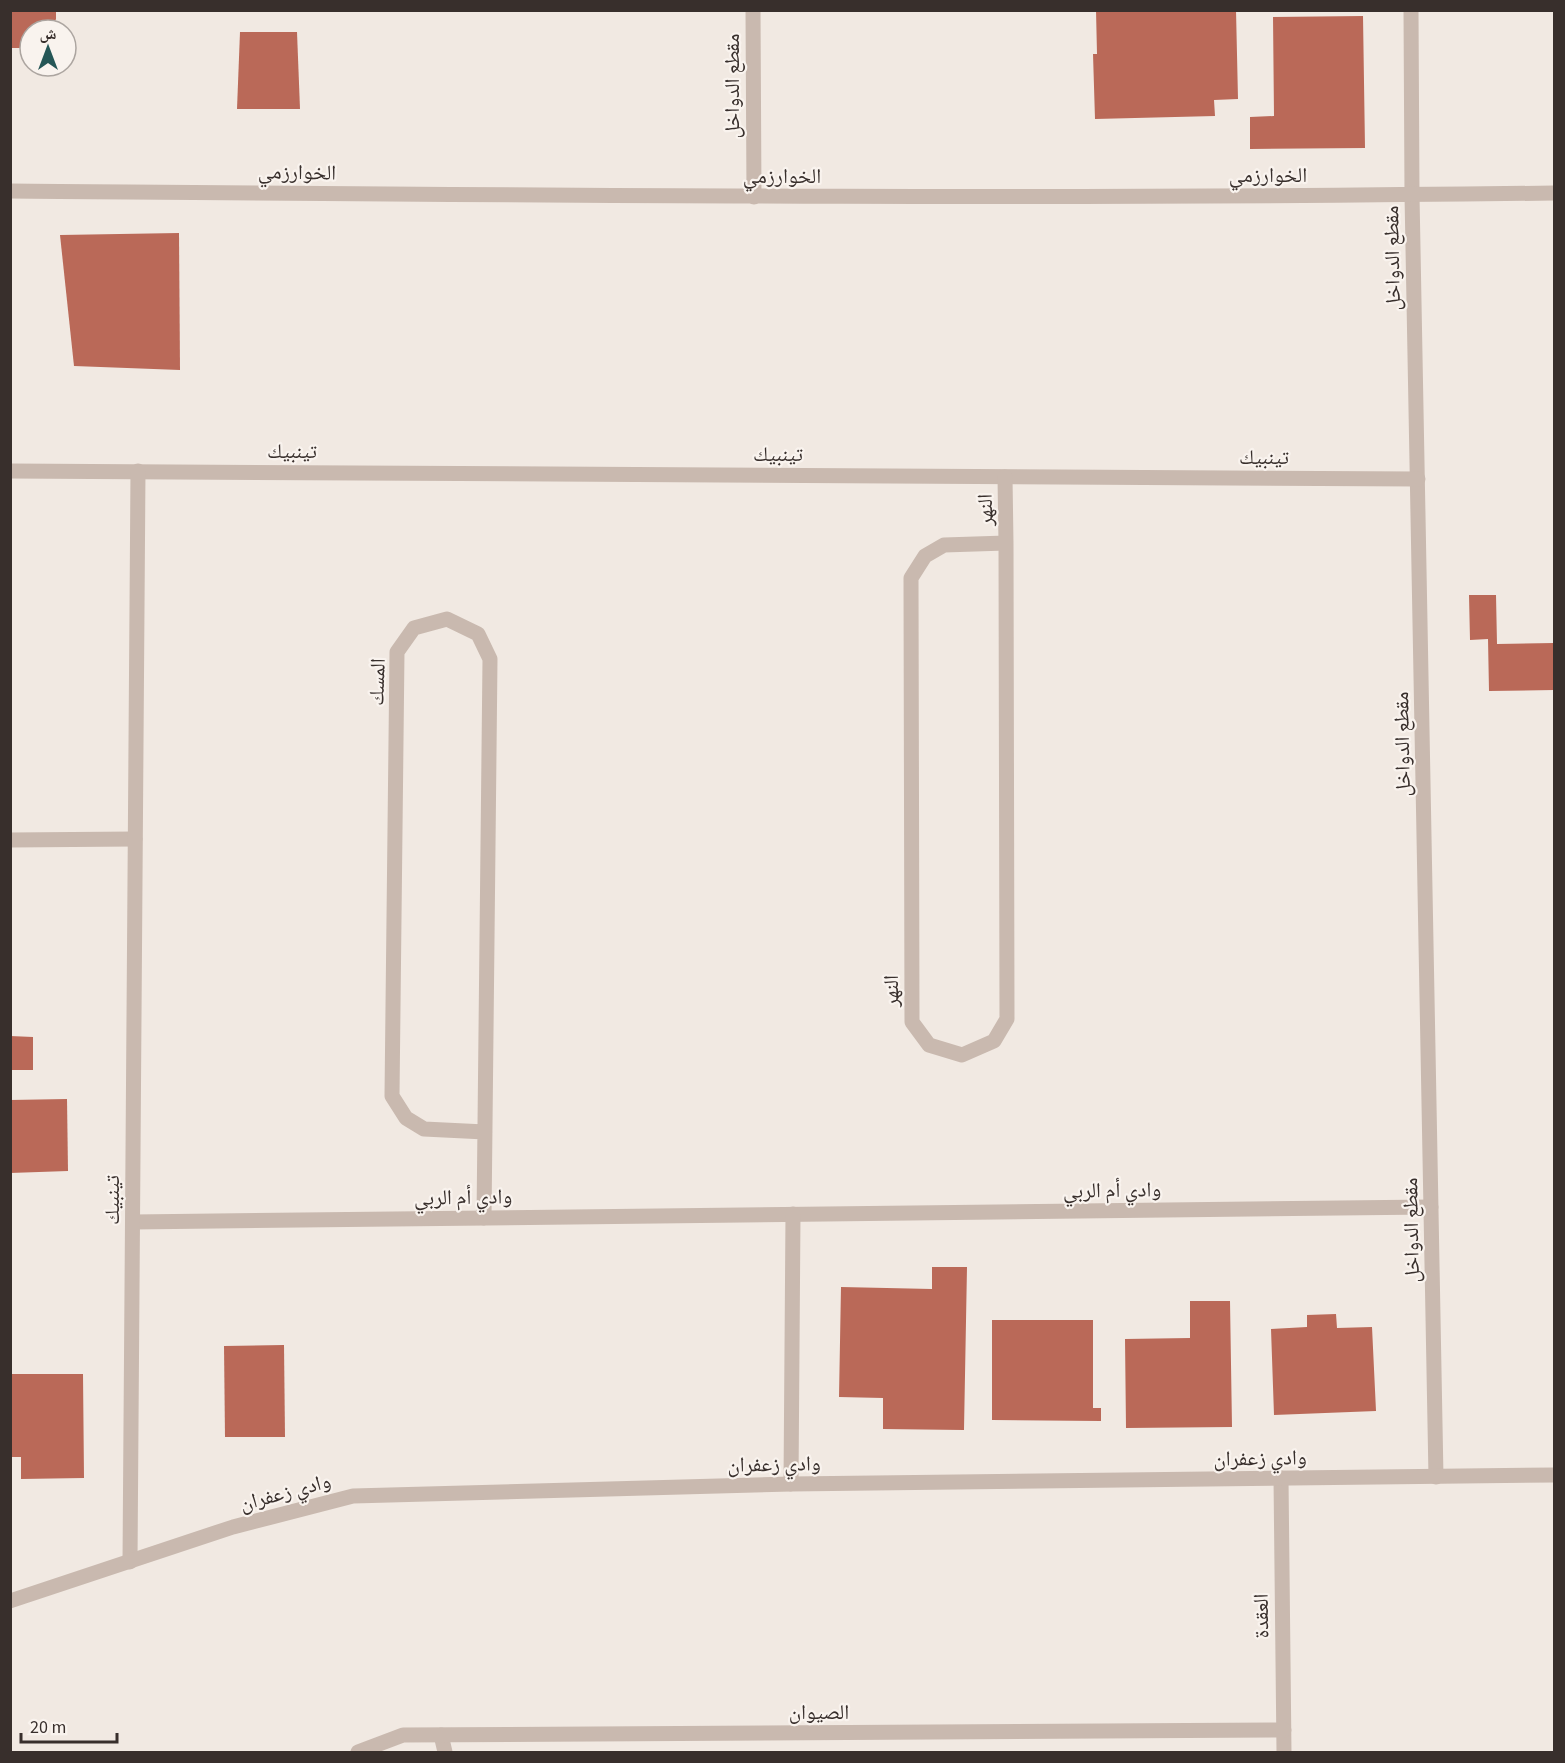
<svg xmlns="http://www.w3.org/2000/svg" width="1565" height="1763" font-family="'Source Sans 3','Noto Naskh Arabic',sans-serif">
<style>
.building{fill:#ba6958}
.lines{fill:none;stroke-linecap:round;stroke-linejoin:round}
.minor{stroke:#c9b9af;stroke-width:15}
.tertiary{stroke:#c9b9af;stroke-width:15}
.labels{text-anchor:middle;stroke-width:4.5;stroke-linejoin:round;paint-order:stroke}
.street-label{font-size:21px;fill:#382f2c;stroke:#f9f3ee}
</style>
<rect width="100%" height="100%" fill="#f1e9e2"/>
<!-- building -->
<g class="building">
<path d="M 10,10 L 56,10 L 56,19 L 51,30 L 30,30 L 30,48 L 10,48 Z"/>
<path d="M 1096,10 L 1236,10 L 1238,99 L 1214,100 L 1215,116 L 1095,119 L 1093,54 L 1097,54 Z"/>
<path d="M 1363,16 L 1365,148 L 1250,149 L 1250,117 L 1274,116 L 1273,17 Z"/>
<path d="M 240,32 L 297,32 L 300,109 L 237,109 Z"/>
<path d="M 179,233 L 180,370 L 74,366 L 60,235 Z"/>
<path d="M 1469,595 L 1496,595 L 1497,644 L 1554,643 L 1554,690 L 1489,691 L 1488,639 L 1470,640 Z"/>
<path d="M 10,1036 L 33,1037 L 33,1070 L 10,1070 Z"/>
<path d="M 67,1099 L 68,1171 L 10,1173 L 10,1100 Z"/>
<path d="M 932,1267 L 967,1267 L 964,1430 L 883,1429 L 883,1398 L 839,1397 L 841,1287 L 932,1289 Z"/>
<path d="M 1190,1301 L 1230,1301 L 1232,1427 L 1126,1428 L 1125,1339 L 1190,1338 Z"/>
<path d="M 1336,1314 L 1337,1328 L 1372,1327 L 1376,1411 L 1274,1415 L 1271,1329 L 1307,1327 L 1307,1315 Z"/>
<path d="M 992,1320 L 1093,1320 L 1093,1408 L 1101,1408 L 1101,1421 L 992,1420 Z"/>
<path d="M 284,1345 L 285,1437 L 225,1437 L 224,1346 Z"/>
<path d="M 10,1374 L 83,1374 L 84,1478 L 21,1479 L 21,1457 L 10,1457 Z"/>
</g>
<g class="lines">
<!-- minor -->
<g class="minor">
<path d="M 753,10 L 754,197"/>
<path d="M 1411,10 L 1412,195 L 1436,1477"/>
<path d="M 10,191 C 525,195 1040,200 1554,193"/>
<path d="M 10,471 L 1418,479"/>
<path d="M 1005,477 L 1006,543 L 1007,1019 L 994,1041 L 962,1055 L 929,1045 L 912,1022 L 911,578 L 925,556 L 944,545 L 1006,543"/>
<path d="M 10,840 L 135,839"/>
<path d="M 484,1218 L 490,659 L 478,634 L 447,619 L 414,628 L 397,652 L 392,1096 L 406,1118 L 424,1129 L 485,1132"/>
<path d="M 133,1222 L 1431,1207"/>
<path d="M 1281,1478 L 1284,1752"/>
<path d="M 791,1484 L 793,1214"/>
<path d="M 130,1562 L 138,471"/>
<path d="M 441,1735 L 445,1752"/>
<path d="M 358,1752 L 403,1735 L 1284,1730"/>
</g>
<!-- tertiary -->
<path class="tertiary" d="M 10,1601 L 233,1527 L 353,1496 L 791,1484 L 1554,1475"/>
</g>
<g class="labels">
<!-- street labels -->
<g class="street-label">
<text transform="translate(732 86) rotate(-90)" y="7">مقطع الدواخل</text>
<text transform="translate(297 172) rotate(1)" y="7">الخوارزمي</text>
<text x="1268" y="182">الخوارزمي</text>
<text x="782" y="183">الخوارزمي</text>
<text transform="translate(1392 258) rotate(-91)" y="7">مقطع الدواخل</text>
<text x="292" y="458">تينبيك</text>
<text x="778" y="461">تينبيك</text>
<text x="1264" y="464">تينبيك</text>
<text transform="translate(985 510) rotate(-91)" y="7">النهر</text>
<text transform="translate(377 682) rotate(-88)" y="7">المسك</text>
<text transform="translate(1402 744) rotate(-91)" y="7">مقطع الدواخل</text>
<text transform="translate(891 991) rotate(-90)" y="7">النهر</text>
<text transform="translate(1112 1190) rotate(-1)" y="7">وادي أم الربي</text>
<text transform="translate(463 1197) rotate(-1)" y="7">وادي أم الربي</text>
<text transform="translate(112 1200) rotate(-90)" y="7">تينبيك</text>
<text transform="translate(1411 1230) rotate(-91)" y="7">مقطع الدواخل</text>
<text transform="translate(1260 1458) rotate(-1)" y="7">وادي زعفران</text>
<text transform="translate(774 1464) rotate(-1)" y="7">وادي زعفران</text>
<text transform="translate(285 1492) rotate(-15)" y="7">وادي زعفران</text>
<text transform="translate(1261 1616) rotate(-91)" y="7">العقدة</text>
<text x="819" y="1719">الصيوان</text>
</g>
</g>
<!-- border -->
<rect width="1565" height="1763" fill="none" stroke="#382f2c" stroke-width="24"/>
<!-- north arrow -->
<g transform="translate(48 48)"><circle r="28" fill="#f9f3ee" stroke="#aca5a0" stroke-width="1.5"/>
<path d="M0-4.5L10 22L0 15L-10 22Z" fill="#255656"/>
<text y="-9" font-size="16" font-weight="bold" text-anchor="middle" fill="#382f2c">ش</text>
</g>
<!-- scale -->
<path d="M21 1733v9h96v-9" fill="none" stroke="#382f2c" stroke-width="3"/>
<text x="30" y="1733" font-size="18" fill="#382f2c" stroke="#f9f3ee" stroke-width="4.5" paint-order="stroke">20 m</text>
</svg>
